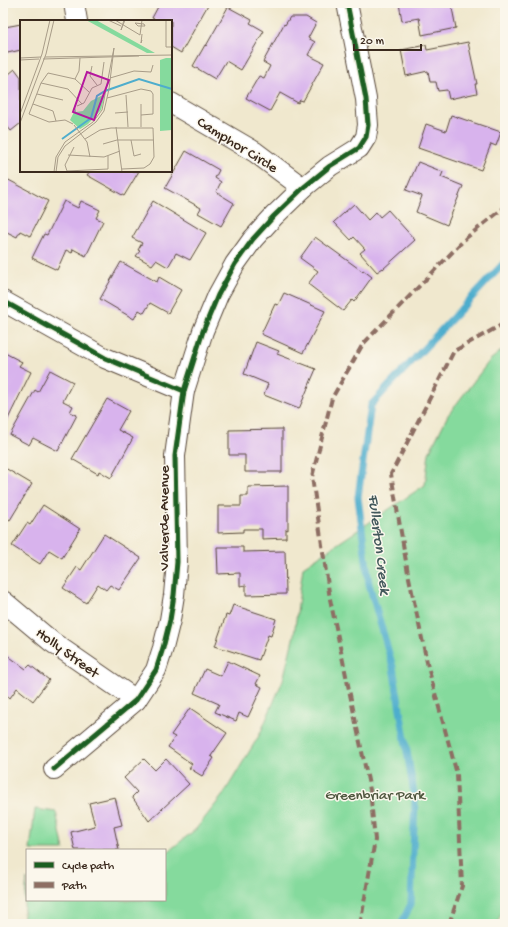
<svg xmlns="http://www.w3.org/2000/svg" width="508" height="927" font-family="'Gochi Hand',sans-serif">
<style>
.green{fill:#85da9d;stroke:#60825e}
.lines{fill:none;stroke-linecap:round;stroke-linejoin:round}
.stream{stroke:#4eadcd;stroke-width:7}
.building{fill:#d8b3ed}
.minor-casing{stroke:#564638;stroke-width:22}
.minor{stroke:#fff;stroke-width:20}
.quiet{stroke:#8d6e63;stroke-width:4;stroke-dasharray:8 4;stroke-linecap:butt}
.cycleway-casing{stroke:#fbf7ec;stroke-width:8}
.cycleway{stroke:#1b5e20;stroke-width:5}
.labels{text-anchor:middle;stroke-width:3;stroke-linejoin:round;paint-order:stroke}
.street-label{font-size:15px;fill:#3b2a1e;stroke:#fbf7ec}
.park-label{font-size:15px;fill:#4e563e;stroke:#fbf7ec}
.water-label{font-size:16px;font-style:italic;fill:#42585b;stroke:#fbf7ec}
.inset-river{fill:none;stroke:#4eadcd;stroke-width:2}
.inset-road{fill:none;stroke:#a89c88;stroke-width:1}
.view{fill:#b5179e;fill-opacity:0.15;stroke:#b5179e;stroke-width:2}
.inset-edge{fill:none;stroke:#3b2a1e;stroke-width:2}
</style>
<rect width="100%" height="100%" fill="#fbf7ec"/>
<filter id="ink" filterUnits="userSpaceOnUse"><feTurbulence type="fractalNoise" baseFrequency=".025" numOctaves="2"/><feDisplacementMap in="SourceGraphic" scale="8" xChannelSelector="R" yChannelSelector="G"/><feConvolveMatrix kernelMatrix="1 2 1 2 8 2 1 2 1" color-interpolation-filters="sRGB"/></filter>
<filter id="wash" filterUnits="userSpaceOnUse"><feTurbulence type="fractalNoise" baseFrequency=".012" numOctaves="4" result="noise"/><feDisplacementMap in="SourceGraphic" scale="16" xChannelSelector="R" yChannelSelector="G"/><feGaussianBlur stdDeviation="0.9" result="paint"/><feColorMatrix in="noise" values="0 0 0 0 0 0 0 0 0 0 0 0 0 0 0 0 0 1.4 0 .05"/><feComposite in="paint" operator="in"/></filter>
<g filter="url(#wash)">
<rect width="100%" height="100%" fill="#f0e8ce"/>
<!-- green -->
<g class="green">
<path d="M 505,348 L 505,904 L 497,924 L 22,924 L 27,879 L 27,900 L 165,900 L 165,854 L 196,829 L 223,795 L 260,734 L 283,680 L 294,635 L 303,567 L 425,485 L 429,453 L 448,415 L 490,360 Z"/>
<path d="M 35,809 L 56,812 L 64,850 L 30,850 Z"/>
</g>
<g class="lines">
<!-- stream -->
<path class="stream" d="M 401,924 L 411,904 L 415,800 L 393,667 L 369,584 L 358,497 L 371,405 L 505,262"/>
</g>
<g id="blocks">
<!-- building -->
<g class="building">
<path d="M 160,3 L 209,3 L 181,53 L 171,47 L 171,21 L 158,21 L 152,18 Z"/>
<path d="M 399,3 L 451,3 L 456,28 L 422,35 L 419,18 L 402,21 Z"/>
<path d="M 228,7 L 252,20 L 250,23 L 264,31 L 241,70 L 226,61 L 215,79 L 193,66 L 205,45 L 206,46 Z"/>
<path d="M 290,17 L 306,17 L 316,23 L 308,38 L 315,42 L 308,55 L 324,63 L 303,101 L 300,100 L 298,103 L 280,93 L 270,111 L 246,98 L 259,76 L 264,78 L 270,66 L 263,62 L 284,24 L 285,25 Z"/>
<path d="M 3,19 L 5,27 L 21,24 L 21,50 L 3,54 Z"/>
<path d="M 468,42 L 477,84 L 475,84 L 477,93 L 449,99 L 447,90 L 438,91 L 436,82 L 430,82 L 428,71 L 406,76 L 401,50 L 426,45 L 427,50 Z"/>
<path d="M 15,69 L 21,77 L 21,123 L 11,131 L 3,121 L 3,79 Z"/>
<path d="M 451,115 L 501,132 L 496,146 L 491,144 L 481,170 L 418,148 L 426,124 L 446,131 Z"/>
<path d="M 186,151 L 219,170 L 215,178 L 221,182 L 216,192 L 234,203 L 221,226 L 198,213 L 201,208 L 165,188 Z"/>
<path d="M 418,162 L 443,172 L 441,177 L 463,186 L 447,225 L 416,212 L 422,196 L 406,190 Z"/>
<path d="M 90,171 L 139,171 L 124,196 L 87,175 Z"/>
<path d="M 3,177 L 48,201 L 30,236 L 20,231 L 17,237 L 5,231 L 3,234 Z"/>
<path d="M 64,201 L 78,208 L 81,201 L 100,210 L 96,218 L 103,221 L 86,256 L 73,249 L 72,253 L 66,250 L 57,270 L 32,258 L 44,234 L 47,235 Z"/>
<path d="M 153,201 L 206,233 L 190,260 L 176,253 L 168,267 L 156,260 L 152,265 L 136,256 L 140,251 L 138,250 L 142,243 L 132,238 Z"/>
<path d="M 354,204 L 368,220 L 376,212 L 380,217 L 388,210 L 415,240 L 383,269 L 383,268 L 377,272 L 360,253 L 365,249 L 354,237 L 351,240 L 334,222 Z"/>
<path d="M 315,237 L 362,271 L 363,270 L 372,277 L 354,302 L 352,300 L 343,311 L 308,284 L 318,271 L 300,258 Z"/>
<path d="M 121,262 L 157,282 L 159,277 L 181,290 L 168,313 L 150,303 L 144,313 L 139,310 L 134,319 L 100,299 Z"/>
<path d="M 284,293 L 325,311 L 303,353 L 261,334 L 275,304 L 278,305 Z"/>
<path d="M 256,342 L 279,351 L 277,354 L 316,369 L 299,409 L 264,395 L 268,384 L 244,374 Z"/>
<path d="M 3,352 L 22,362 L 19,366 L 31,372 L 6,423 L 3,422 Z"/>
<path d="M 50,370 L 73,382 L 63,401 L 73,406 L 70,412 L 77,415 L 58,451 L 33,438 L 29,445 L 10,435 L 35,390 L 38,392 Z"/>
<path d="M 107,399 L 129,411 L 118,430 L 133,438 L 111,478 L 99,471 L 98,474 L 72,459 Z"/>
<path d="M 282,429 L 282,472 L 245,472 L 245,455 L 229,455 L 229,430 Z"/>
<path d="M 5,468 L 32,484 L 10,520 L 3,516 L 3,469 Z"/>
<path d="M 288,486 L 288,530 L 286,529 L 286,538 L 262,539 L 262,529 L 243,529 L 243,532 L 218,533 L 218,506 L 241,506 L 241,496 L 248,496 L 248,487 Z"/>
<path d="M 43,505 L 80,529 L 62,558 L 49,550 L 40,564 L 12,546 L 27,523 L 30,525 Z"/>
<path d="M 104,534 L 141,558 L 119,590 L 110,585 L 106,590 L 98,584 L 86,603 L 63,588 L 77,567 L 81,570 Z"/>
<path d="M 217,547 L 243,547 L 243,552 L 285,551 L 286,594 L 246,595 L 246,585 L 240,586 L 240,573 L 218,574 Z"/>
<path d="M 233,605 L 276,619 L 271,636 L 268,635 L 259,660 L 215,646 L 226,615 L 229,616 Z"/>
<path d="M 3,652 L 26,669 L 30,665 L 49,680 L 33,701 L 17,688 L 10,698 L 3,692 Z"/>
<path d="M 228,661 L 260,676 L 256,684 L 262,687 L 248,717 L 239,713 L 236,721 L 215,712 L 219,704 L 194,693 L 205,669 L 221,676 Z"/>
<path d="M 190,708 L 227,733 L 211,756 L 214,758 L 202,776 L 189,768 L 192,764 L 168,747 L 175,737 L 171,735 Z"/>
<path d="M 144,759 L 155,770 L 166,759 L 189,784 L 149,821 L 132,797 L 137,792 L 124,778 Z"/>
<path d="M 115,797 L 122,825 L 114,827 L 119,850 L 75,850 L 71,832 L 95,826 L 89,803 Z"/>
</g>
</g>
</g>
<g filter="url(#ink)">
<use href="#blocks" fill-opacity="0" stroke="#564638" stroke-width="1"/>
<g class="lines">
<!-- minor casing -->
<g class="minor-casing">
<g id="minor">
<path d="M 74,3 L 77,21"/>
<path d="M 171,103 L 255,152 L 303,188"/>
<path d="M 3,301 L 105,358 L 184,391"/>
<path d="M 3,601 L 52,642 L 136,700"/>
<path d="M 54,769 L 136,700 L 156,670 L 163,648 L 170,620 L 174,595 L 177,562 L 175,456 L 184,391 L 203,331 L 218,295 L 235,264 L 253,239 L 274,216 L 303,188 L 330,166 L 359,148 L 366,137 L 368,125 L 366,99 L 347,3"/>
</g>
</g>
<!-- minor -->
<use href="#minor" class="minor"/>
<!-- quiet -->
<g class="quiet">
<path d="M 358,924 L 361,920 L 375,840 L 370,790 L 330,599 L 312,477 L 332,398 L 363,344 L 466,238 L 505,207"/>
<path d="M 449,924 L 462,886 L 457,774 L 428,667 L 408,573 L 391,474 L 454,351 L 505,323"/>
</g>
<!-- cycleway casing -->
<g class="cycleway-casing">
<g id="cycleway">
<path d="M 3,301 L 105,358 L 184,391"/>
<path d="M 54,769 L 136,700 L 156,670 L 163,648 L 170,620 L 174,595 L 177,562 L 175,456 L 184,391 L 203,331 L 218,295 L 235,264 L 253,239 L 274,216 L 303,188 L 330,166 L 359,148 L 366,137 L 368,125 L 366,99 L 347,3"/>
</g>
</g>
<!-- cycleway -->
<use href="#cycleway" class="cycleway"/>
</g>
</g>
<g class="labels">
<!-- street labels -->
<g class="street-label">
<text transform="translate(238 144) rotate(32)" y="5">Camphor Circle</text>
<text transform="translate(163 518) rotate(-90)" y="5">Valverde Avenue</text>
<text transform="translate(68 652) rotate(36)" y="5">Holly Street</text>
</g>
<!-- park labels -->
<g class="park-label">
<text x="375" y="799">Greenbriar Park</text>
</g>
<!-- water labels -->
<g class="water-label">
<text transform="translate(381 544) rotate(83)" y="6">Fullerton Creek</text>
</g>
</g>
<!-- overview -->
<g transform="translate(20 20)">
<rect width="152" height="152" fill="#f0e8ce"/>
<path d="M 66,0 L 76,0 L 135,33 L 127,33 ZM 146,38 L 152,38 L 152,110 L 140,111 L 140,40 ZM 85,74 L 81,90 L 68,104 L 60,109 L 50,100 L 56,88 L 56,92 L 63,91 L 71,81 Z" fill="#85da9d"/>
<path class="inset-river" d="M 42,119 L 71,98 L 77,76 L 85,71 L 119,59 L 152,69"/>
<path class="inset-road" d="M 88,0 L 101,6M 95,0 L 120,15 L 122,0M 104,0 L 101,10 L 105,0M 146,0 L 146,27 L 152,27M 115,3 L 124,4 L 125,6 L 118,6 ZM 122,14 L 121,23 L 122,20M 25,37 L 152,35M 0,38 L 21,37M 23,39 L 119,36M 0,40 L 19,39M 72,46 L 70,56 L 77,65M 0,58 L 0,77M 90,58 L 114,51 L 131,52 L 133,45M 55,59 L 59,51 L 60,38M 21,63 L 48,69 L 62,84M 17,74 L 43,80M 106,75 L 108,107M 87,78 L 121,69 L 131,71 L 133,74 L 133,94 L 121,95M 13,84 L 33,91 L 36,101M 57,86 L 64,83 L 72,68 L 81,64 L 84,42M 95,93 L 108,92M 0,94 L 22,34 L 30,0M 0,103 L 26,34 L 34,0M 53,104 L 45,100 L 29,102 L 9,94 L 21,63 L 28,53 L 55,59 L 69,72M 54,105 L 67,122 L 70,137M 96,107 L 102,152M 121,107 L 121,84M 65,119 L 80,110 L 91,108 L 133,108 L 134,137 L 130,144 L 124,148 L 102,149M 111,120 L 114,136 L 121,134M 83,124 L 97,120 L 134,120M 54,127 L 45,145 L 47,151 L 88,149 L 88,136M 48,135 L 84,137 L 100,131M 34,152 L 36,137 L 45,122 L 73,102 L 82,90 L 94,28M 36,152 L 38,137 L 45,126 L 76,102 L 84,91 L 89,69 L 94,28"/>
<path class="view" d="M 67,52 L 89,60 L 74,100 L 53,92 Z"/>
<rect width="152" height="152" class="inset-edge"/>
</g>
<!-- margin -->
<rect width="508" height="927" fill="none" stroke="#fbf7ec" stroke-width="16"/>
<!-- legend -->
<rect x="26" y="849" width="140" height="52" fill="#fbf7ec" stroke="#aea59a"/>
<rect x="34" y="862" width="20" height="6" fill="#1b5e20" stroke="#aea59a"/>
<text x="62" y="869" font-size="12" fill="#3b2a1e">Cycle path</text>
<rect x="34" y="882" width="20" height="6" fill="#8d6e63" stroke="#aea59a"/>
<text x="62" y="889" font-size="12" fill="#3b2a1e">Path</text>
<!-- scale -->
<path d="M354 44v6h67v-6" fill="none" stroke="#3b2a1e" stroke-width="2"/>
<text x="360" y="44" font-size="12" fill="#3b2a1e" stroke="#fbf7ec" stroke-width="3" paint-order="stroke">20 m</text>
</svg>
